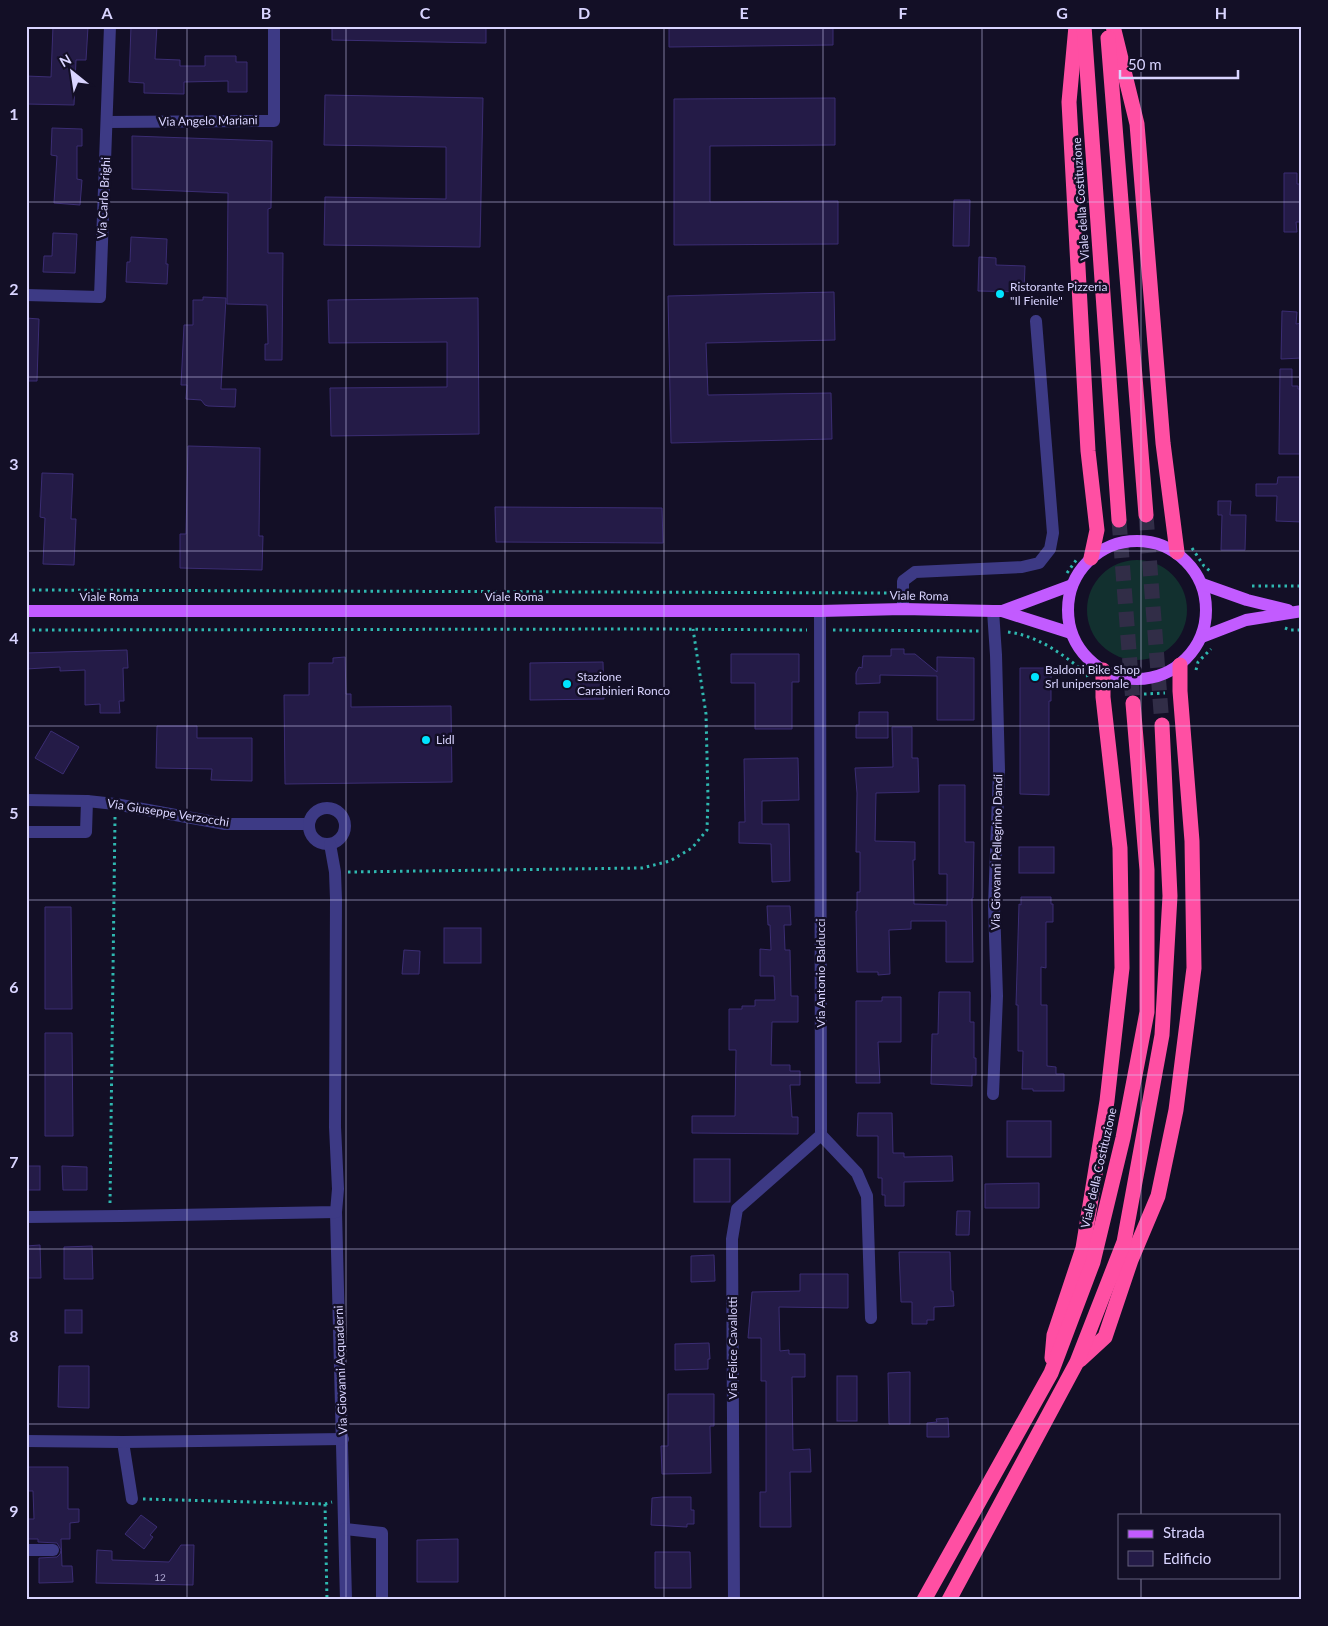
<svg xmlns="http://www.w3.org/2000/svg" width="1328" height="1626" font-family="Lato,sans-serif">
<style>
.green{fill:#12302f}
.building{fill:#241b47;stroke:#3b2d73}
.lines{fill:none;stroke-linecap:round;stroke-linejoin:round}
.highway-tunnel{stroke:#312d47;stroke-width:15;stroke-dasharray:15 8;stroke-linecap:butt}
.path{stroke:#2fb8b0;stroke-width:3;stroke-dasharray:2.5 4;stroke-linecap:butt}
.minor{stroke:#3d3a85;stroke-width:12}
.major{stroke:#c25bff;stroke-width:12}
.highway{stroke:#ff4fa3;stroke-width:15}
.grid{fill:none;stroke:#d9d4ff;stroke-width:1;stroke-opacity:0.55}
.poi-dot{fill:#00e5ff;stroke:#130f26;stroke-width:2}
.labels{text-anchor:middle;stroke-width:5;stroke-linejoin:round;paint-order:stroke}
.number-label{font-size:10px;fill:#aca6d1}
.street-label{font-size:12px;fill:#d9d4ff;stroke:#130f26}
.poi-label{font-size:12px;fill:#d9d4ff;stroke:#130f26;text-anchor:start}
.neatline{fill:none;stroke:#d9d4ff;stroke-width:2}
.grid-label{font-size:16px;text-anchor:middle;font-weight:bold;fill:#d9d4ff}
</style>
<rect width="100%" height="100%" fill="#130f26"/>
<!-- green -->
<circle class="green" cx="1137" cy="610" r="50"/>
<!-- building -->
<g class="building">
<path d="M 53,26 L 88,27 L 86,60 L 76,60 L 74,105 L 26,104 L 26,76 L 51,77 Z"/>
<path d="M 131,26 L 157,26 L 155,59 L 180,60 L 180,66 L 205,66 L 205,56 L 236,56 L 236,62 L 247,62 L 247,92 L 228,92 L 228,81 L 184,82 L 184,94 L 144,93 L 144,83 L 129,82 Z"/>
<path d="M 332,26 L 486,26 L 486,43 L 332,40 Z"/>
<path d="M 669,26 L 833,26 L 833,45 L 669,47 Z"/>
<path d="M 325,95 L 483,98 L 480,247 L 324,245 L 325,197 L 446,199 L 446,147 L 324,145 Z"/>
<path d="M 835,98 L 835,145 L 710,146 L 710,202 L 838,201 L 838,244 L 674,245 L 674,99 Z"/>
<path d="M 52,128 L 82,129 L 82,146 L 77,146 L 77,179 L 82,180 L 80,205 L 54,203 L 57,156 L 51,155 Z"/>
<path d="M 132,136 L 272,141 L 271,208 L 268,209 L 268,253 L 283,253 L 282,360 L 265,360 L 265,344 L 268,344 L 267,305 L 227,304 L 228,193 L 132,189 Z"/>
<path d="M 1284,173 L 1297,173 L 1297,184 L 1302,184 L 1302,222 L 1296,222 L 1297,232 L 1284,232 Z"/>
<path d="M 954,200 L 970,200 L 969,246 L 953,246 Z"/>
<path d="M 53,233 L 77,234 L 75,273 L 43,272 L 44,256 L 52,256 Z"/>
<path d="M 131,237 L 167,239 L 166,264 L 168,264 L 167,284 L 126,282 L 127,262 L 130,262 Z"/>
<path d="M 979,257 L 996,258 L 996,265 L 1025,266 L 1024,292 L 978,291 Z"/>
<path d="M 834,292 L 835,340 L 706,343 L 708,395 L 831,393 L 832,439 L 671,443 L 668,296 Z"/>
<path d="M 203,297 L 226,298 L 221,389 L 236,389 L 235,407 L 208,406 L 205,405 L 201,400 L 186,399 L 187,385 L 181,385 L 184,325 L 193,325 L 193,300 L 203,300 Z"/>
<path d="M 478,298 L 479,434 L 331,436 L 330,388 L 447,387 L 447,342 L 329,343 L 328,300 Z"/>
<path d="M 1282,311 L 1297,312 L 1296,324 L 1302,323 L 1302,358 L 1281,359 Z"/>
<path d="M 26,318 L 39,319 L 37,381 L 26,381 Z"/>
<path d="M 1280,369 L 1292,369 L 1292,386 L 1298,386 L 1298,389 L 1302,389 L 1302,454 L 1279,454 Z"/>
<path d="M 188,446 L 260,448 L 259,536 L 263,536 L 262,570 L 180,568 L 180,534 L 186,534 Z"/>
<path d="M 42,473 L 73,474 L 71,519 L 76,519 L 74,565 L 43,564 L 45,518 L 40,517 Z"/>
<path d="M 1278,477 L 1302,477 L 1302,522 L 1276,521 L 1277,496 L 1256,496 L 1256,484 L 1277,484 Z"/>
<path d="M 1218,501 L 1231,501 L 1230,515 L 1246,515 L 1245,550 L 1221,550 L 1222,515 L 1218,515 Z"/>
<path d="M 495,507 L 662,508 L 663,543 L 496,542 Z"/>
<path d="M 891,649 L 904,649 L 904,654 L 915,654 L 937,672 L 937,657 L 974,658 L 974,720 L 937,720 L 937,676 L 880,675 L 880,683 L 856,684 L 856,673 L 859,667 L 862,668 L 863,656 L 891,656 Z"/>
<path d="M 127,650 L 128,668 L 123,668 L 124,701 L 119,701 L 120,713 L 100,713 L 100,704 L 85,705 L 85,670 L 60,671 L 60,667 L 26,669 L 26,653 Z"/>
<path d="M 731,654 L 799,654 L 799,682 L 792,682 L 792,729 L 755,729 L 755,683 L 731,683 Z"/>
<path d="M 345,657 L 346,694 L 351,694 L 351,707 L 451,706 L 452,782 L 285,784 L 284,695 L 309,695 L 309,663 L 333,663 L 333,658 Z"/>
<path d="M 603,662 L 604,699 L 530,700 L 530,663 Z"/>
<path d="M 1020,668 L 1051,668 L 1051,701 L 1049,701 L 1049,795 L 1020,794 Z"/>
<path d="M 859,712 L 888,712 L 888,738 L 856,738 L 856,725 L 859,725 Z"/>
<path d="M 157,726 L 197,726 L 197,738 L 252,738 L 252,781 L 211,780 L 212,769 L 156,768 Z"/>
<path d="M 892,727 L 912,727 L 912,758 L 918,758 L 919,792 L 876,793 L 875,841 L 915,842 L 915,860 L 913,860 L 914,904 L 947,905 L 947,874 L 939,874 L 939,785 L 965,785 L 965,842 L 974,842 L 973,898 L 972,898 L 973,962 L 946,962 L 946,921 L 911,921 L 911,929 L 889,930 L 890,974 L 878,975 L 878,972 L 857,972 L 856,911 L 857,911 L 857,892 L 860,892 L 860,852 L 856,852 L 857,793 L 855,768 L 893,767 Z"/>
<path d="M 51,731 L 79,747 L 63,774 L 35,758 Z"/>
<path d="M 798,758 L 799,800 L 762,801 L 762,824 L 789,824 L 790,881 L 772,882 L 771,844 L 739,843 L 739,822 L 745,822 L 744,759 Z"/>
<rect x="1019" y="847" width="35" height="26"/>
<path d="M 1021,897 L 1051,897 L 1051,904 L 1053,904 L 1053,922 L 1046,922 L 1046,968 L 1041,967 L 1041,1005 L 1047,1005 L 1047,1066 L 1056,1067 L 1056,1074 L 1064,1074 L 1064,1091 L 1033,1091 L 1033,1089 L 1022,1089 L 1023,1051 L 1018,1051 L 1018,1005 L 1016,1005 L 1019,904 L 1021,905 Z"/>
<path d="M 767,906 L 790,906 L 791,925 L 784,925 L 785,950 L 790,950 L 791,996 L 798,996 L 798,1022 L 772,1022 L 771,1065 L 790,1065 L 790,1071 L 800,1071 L 800,1085 L 790,1085 L 792,1117 L 798,1117 L 798,1134 L 692,1133 L 692,1116 L 735,1116 L 736,1050 L 729,1050 L 729,1009 L 742,1009 L 742,1006 L 755,1006 L 755,1000 L 775,1000 L 774,976 L 760,976 L 760,949 L 771,950 L 770,925 L 768,925 Z"/>
<path d="M 45,907 L 71,907 L 72,1009 L 45,1009 Z"/>
<rect x="444" y="928" width="37" height="35"/>
<path d="M 404,950 L 420,951 L 419,974 L 402,974 Z"/>
<path d="M 939,992 L 970,992 L 970,1022 L 974,1022 L 974,1058 L 976,1058 L 976,1075 L 972,1075 L 972,1086 L 931,1084 L 932,1034 L 938,1034 Z"/>
<path d="M 882,997 L 901,997 L 901,1042 L 878,1042 L 880,1083 L 856,1083 L 856,1001 L 882,1001 Z"/>
<path d="M 45,1033 L 72,1033 L 73,1136 L 45,1136 Z"/>
<path d="M 858,1113 L 892,1113 L 893,1153 L 904,1153 L 904,1157 L 952,1156 L 953,1181 L 904,1182 L 904,1206 L 885,1206 L 885,1195 L 882,1195 L 882,1178 L 878,1178 L 878,1136 L 857,1136 Z"/>
<rect x="1007" y="1121" width="44" height="36"/>
<rect x="694" y="1159" width="36" height="43"/>
<rect x="26" y="1166" width="14" height="24"/>
<path d="M 62,1166 L 87,1167 L 87,1190 L 63,1190 Z"/>
<path d="M 1039,1183 L 1039,1208 L 985,1208 L 985,1184 Z"/>
<path d="M 957,1211 L 970,1211 L 969,1235 L 956,1235 Z"/>
<path d="M 40,1245 L 41,1278 L 26,1278 L 26,1246 Z"/>
<path d="M 92,1246 L 93,1279 L 64,1279 L 64,1247 Z"/>
<path d="M 899,1252 L 950,1252 L 951,1291 L 953,1291 L 954,1306 L 934,1307 L 934,1320 L 927,1320 L 927,1324 L 912,1324 L 912,1302 L 901,1302 Z"/>
<path d="M 714,1255 L 715,1281 L 691,1282 L 691,1256 Z"/>
<path d="M 800,1274 L 848,1274 L 848,1308 L 779,1307 L 780,1351 L 789,1350 L 789,1354 L 805,1354 L 805,1377 L 792,1377 L 793,1450 L 810,1449 L 811,1472 L 790,1472 L 791,1527 L 760,1527 L 760,1492 L 766,1492 L 766,1381 L 761,1381 L 761,1338 L 748,1338 L 752,1292 L 800,1291 Z"/>
<rect x="65" y="1310" width="17" height="23"/>
<path d="M 709,1343 L 710,1359 L 708,1359 L 708,1369 L 675,1370 L 675,1344 Z"/>
<path d="M 59,1366 L 89,1366 L 89,1408 L 58,1407 Z"/>
<path d="M 910,1372 L 910,1424 L 889,1424 L 888,1373 Z"/>
<rect x="837" y="1376" width="20" height="45"/>
<path d="M 668,1394 L 714,1394 L 714,1426 L 710,1426 L 711,1473 L 662,1474 L 661,1446 L 668,1446 Z"/>
<path d="M 948,1418 L 949,1437 L 927,1437 L 927,1423 L 937,1422 L 936,1419 Z"/>
<path d="M 26,1467 L 68,1467 L 68,1509 L 79,1509 L 79,1522 L 70,1523 L 70,1539 L 61,1539 L 62,1566 L 72,1566 L 73,1582 L 39,1583 L 39,1558 L 57,1557 L 60,1554 L 61,1550 L 57,1543 L 38,1542 L 38,1539 L 28,1539 L 28,1519 L 34,1519 L 33,1491 L 26,1491 Z"/>
<path d="M 662,1497 L 691,1497 L 691,1510 L 694,1510 L 694,1524 L 687,1524 L 687,1527 L 651,1525 L 652,1498 Z"/>
<path d="M 141,1515 L 157,1527 L 150,1535 L 153,1537 L 144,1549 L 125,1534 Z"/>
<path d="M 458,1539 L 458,1582 L 417,1582 L 417,1540 Z"/>
<path d="M 181,1545 L 194,1545 L 193,1585 L 96,1583 L 97,1550 L 112,1551 L 112,1560 L 169,1562 Z"/>
<path d="M 655,1552 L 690,1552 L 691,1588 L 655,1588 Z"/>
</g>
<g class="lines">
<!-- highway-tunnel -->
<g class="highway-tunnel">
<path d="M 1146,515 L 1162,725"/>
<path d="M 1119,520 L 1133,703"/>
</g>
<!-- path -->
<g class="path">
<path d="M 1192,548 L 1204,566 L 1211,572"/>
<path d="M 1067,573 L 1077,559"/>
<path d="M 1252,586 L 1302,586"/>
<path d="M 26,590 L 891,593"/>
<path d="M 1285,628 L 1290,630 L 1302,630"/>
<path d="M 26,630 L 655,629 L 807,630"/>
<path d="M 833,630 L 982,631"/>
<path d="M 1008,632 C 1039,636 1062,654 1086,673 L 1088,677"/>
<path d="M 1196,670 L 1198,662 L 1211,649"/>
<path d="M 1144,694 L 1165,693"/>
<path d="M 348,872 L 642,868 L 670,861 L 692,848 L 707,830 L 708,798 L 706,714 L 693,629"/>
<path d="M 110,1203 L 115,817"/>
<path d="M 143,1499 L 325,1504 L 332,1502"/>
<path d="M 325,1504 L 327,1600"/>
</g>
<!-- minor -->
<g class="minor">
<path d="M 107,122 L 274,121 L 274,26"/>
<path d="M 26,295 L 100,297 L 110,26"/>
<path d="M 903,609 L 903,581 L 915,572 L 1022,567 L 1039,563 L 1050,549 L 1053,533 L 1036,321"/>
<path d="M 820,611 L 821,1135 L 857,1173 L 867,1196 L 871,1318"/>
<path d="M 993,611 L 996,655 L 999,770 L 994,906 L 997,996 L 993,1094"/>
<path d="M 26,800 L 87,801 L 115,804 L 225,824 L 309,824"/>
<circle cx="327" cy="826" r="18"/>
<path d="M 26,832 L 86,832 L 87,801"/>
<path d="M 336,1212 L 346,1600"/>
<path d="M 26,1217 L 121,1216 L 336,1212 L 338,1189 L 335,1127 L 336,899 L 335,872 L 330,844"/>
<path d="M 26,1441 L 123,1442 L 132,1499"/>
<path d="M 123,1442 L 343,1439"/>
<path d="M 345,1529 L 382,1533 L 382,1600"/>
<path d="M 26,1550 L 53,1550"/>
<path d="M 734,1600 L 732,1239 L 737,1209 L 821,1135"/>
</g>
<!-- major -->
<g class="major">
<circle cx="1137" cy="610" r="69"/>
<path d="M 1202,584 L 1247,600 L 1288,610"/>
<path d="M 26,611 L 820,611 L 903,609 L 993,611 L 1002,611 L 1071,633"/>
<path d="M 1002,611 L 1072,585"/>
<path d="M 1202,637 L 1246,620 L 1302,611"/>
</g>
<!-- highway -->
<g class="highway">
<path d="M 1076,26 L 1069,102 L 1088,451 L 1097,530 L 1091,558"/>
<path d="M 1084,26 L 1119,520"/>
<path d="M 1113,26 L 1137,124 L 1163,443 L 1177,552"/>
<path d="M 1108,38 L 1146,515"/>
<path d="M 1052,1358 L 1054,1335 L 1083,1248 L 1107,1101 L 1122,968 L 1120,848 L 1103,697 L 1103,670"/>
<path d="M 1080,1360 L 1105,1337 L 1131,1260 L 1158,1196 L 1176,1110 L 1194,968 L 1192,841 L 1180,691 L 1180,665"/>
<path d="M 924,1600 L 1051,1373 L 1093,1262 L 1123,1138 L 1147,1012 L 1147,870 L 1133,703"/>
<path d="M 949,1600 L 1077,1362 L 1124,1242 L 1162,1035 L 1170,896 L 1162,725"/>
</g>
</g>
<!-- grid -->
<path class="grid" d="M 187,26 L 187,1600M 346,26 L 346,1600M 505,26 L 505,1600M 664,26 L 664,1600M 823,26 L 823,1600M 982,26 L 982,1600M 1141,26 L 1141,1515M 26,202 L 1302,202M 26,377 L 1302,377M 26,551 L 1302,551M 26,726 L 1302,726M 26,900 L 1302,900M 26,1075 L 1302,1075M 26,1249 L 1302,1249M 26,1424 L 1302,1424M 1141,1577 L 1141,1600"/>
<!-- markers -->
<g class="poi-dot">
<circle cx="1000" cy="294" r="5"/>
<circle cx="1035" cy="677" r="5"/>
<circle cx="567" cy="684" r="5"/>
<circle cx="426" cy="740" r="5"/>
</g>
<g class="labels">
<!-- number labels -->
<g class="number-label">
<text x="160" y="1581">12</text>
</g>
<!-- street labels -->
<g class="street-label">
<text transform="translate(208 121) rotate(-1)" y="4">Via Angelo Mariani</text>
<text transform="translate(104 198) rotate(-87)" y="4">Via Carlo Brighi</text>
<text transform="translate(1081 199) rotate(-94)" y="4">Viale della Costituzione</text>
<text transform="translate(919 596) rotate(1)" y="4">Viale Roma</text>
<text x="109" y="601">Viale Roma</text>
<text x="514" y="601">Viale Roma</text>
<text transform="translate(168 813) rotate(9)" y="4">Via Giuseppe Verzocchi</text>
<text transform="translate(997 852) rotate(-89)" y="4">Via Giovanni Pellegrino Dandi</text>
<text transform="translate(821 973) rotate(-90)" y="4">Via Antonio Balducci</text>
<text transform="translate(1099 1168) rotate(-77)" y="4">Viale della Costituzione</text>
<text transform="translate(733 1348) rotate(-90)" y="4">Via Felice Cavallotti</text>
<text transform="translate(341 1370) rotate(-92)" y="4">Via Giovanni Acquaderni</text>
</g>
<!-- poi labels -->
<g class="poi-label">
<text x="1010" y="291">Ristorante Pizzeria<tspan x="1010" dy="14">"Il Fienile"</tspan></text>
<text x="1045" y="674">Baldoni Bike Shop<tspan x="1045" dy="14">Srl unipersonale</tspan></text>
<text x="577" y="681">Stazione<tspan x="577" dy="14">Carabinieri Ronco</tspan></text>
<text x="436" y="744">Lidl</text>
</g>
</g>
<!-- border -->
<rect width="1328" height="1626" fill="none" stroke="#130f26" stroke-width="55"/>
<!-- legend -->
<rect x="1118" y="1514" width="162" height="65" fill="#130f26" stroke="#625e7d"/>
<rect x="1128" y="1530" width="25" height="8" fill="#c25bff" stroke="#625e7d"/>
<text x="1163" y="1538" font-size="15" fill="#d9d4ff">Strada</text>
<rect x="1128" y="1551" width="25" height="15" fill="#241b47" stroke="#625e7d"/>
<text x="1163" y="1564" font-size="15" fill="#d9d4ff">Edificio</text>
<!-- north arrow -->
<g transform="translate(72 72) rotate(330)" stroke="#130f26" stroke-width="4" paint-order="stroke">
<path d="M0-4L9 19L0 12L-9 19Z" fill="#d9d4ff"/>
<text y="-8" font-size="14" font-weight="bold" text-anchor="middle" fill="#d9d4ff">N</text>
</g>
<!-- scale -->
<path d="M1120 70v8h118v-8" fill="none" stroke="#d9d4ff" stroke-width="2.5"/>
<text x="1128" y="70" font-size="15" fill="#d9d4ff" stroke="#130f26" stroke-width="4" paint-order="stroke">50 m</text>
<rect x="28" y="28" width="1272" height="1570" class="neatline"/>
<g class="grid-label">
<text x="107" y="19">A</text>
<text x="266" y="19">B</text>
<text x="425" y="19">C</text>
<text x="584" y="19">D</text>
<text x="744" y="19">E</text>
<text x="903" y="19">F</text>
<text x="1062" y="19">G</text>
<text x="1221" y="19">H</text>
<text x="14" y="120">1</text>
<text x="14" y="295">2</text>
<text x="14" y="470">3</text>
<text x="14" y="644">4</text>
<text x="14" y="819">5</text>
<text x="14" y="993">6</text>
<text x="14" y="1168">7</text>
<text x="14" y="1342">8</text>
<text x="14" y="1517">9</text>
</g>
</svg>
